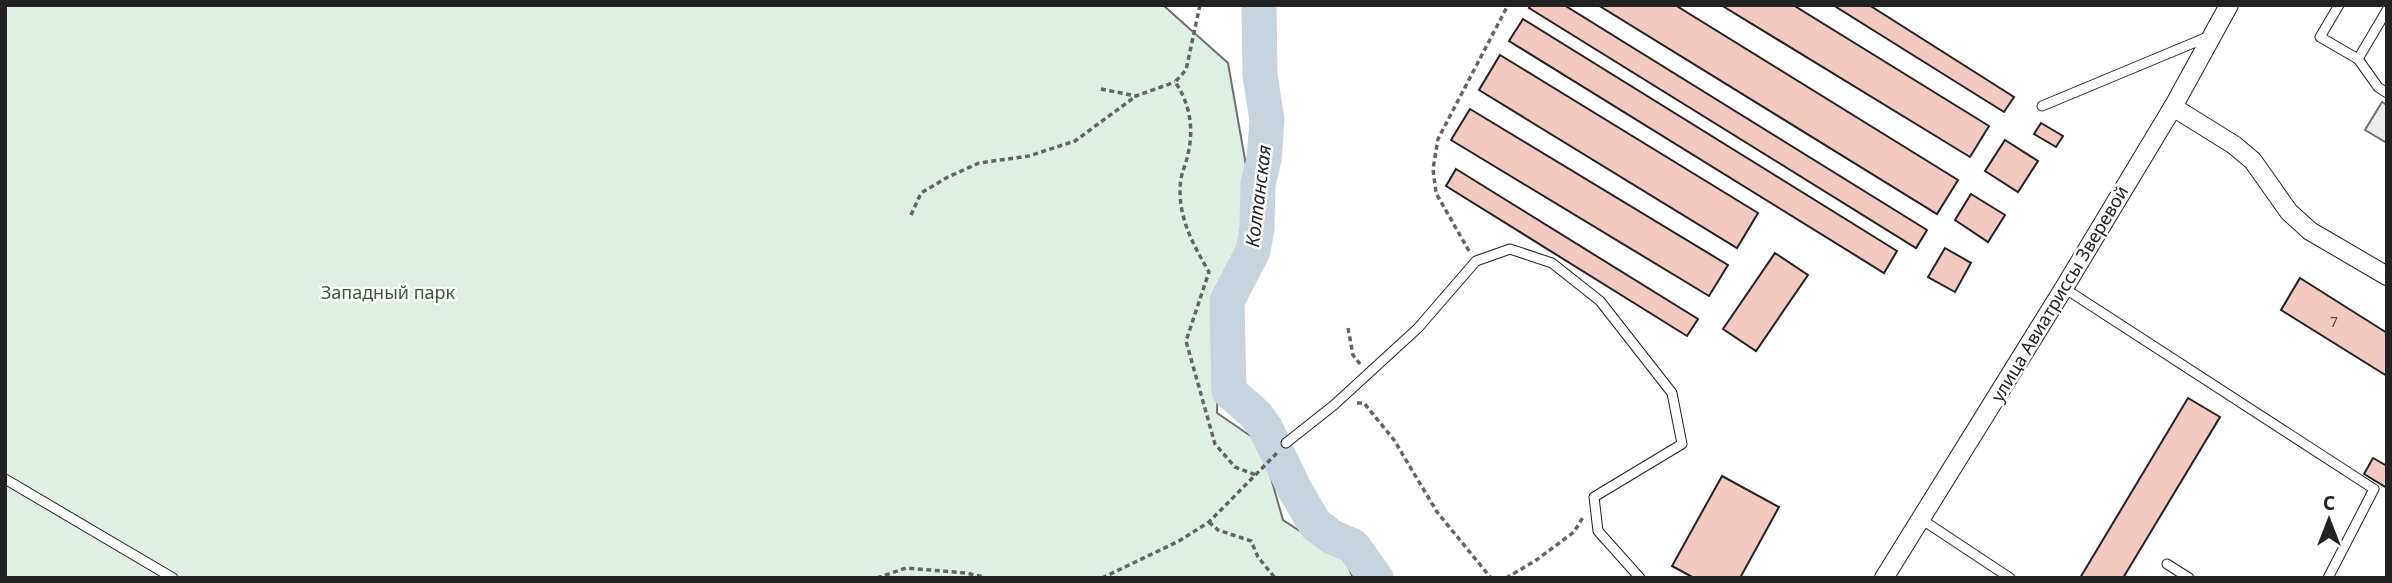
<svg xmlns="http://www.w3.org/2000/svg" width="2392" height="583" font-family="'Noto Sans',sans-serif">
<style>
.green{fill:#e0efe3;stroke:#6f6f6f;stroke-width:2}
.parking{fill:#ededed;stroke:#6f6f6f;stroke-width:2}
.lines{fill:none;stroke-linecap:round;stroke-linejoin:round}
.river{stroke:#c7d3dd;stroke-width:35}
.building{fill:#f3c9c0;stroke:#222;stroke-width:2}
.service-casing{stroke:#222;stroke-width:11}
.minor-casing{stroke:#222;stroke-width:20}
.path{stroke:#646464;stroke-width:3.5;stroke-dasharray:5 3.5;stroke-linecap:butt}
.service{stroke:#fff;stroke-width:9}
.minor{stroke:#fff;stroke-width:18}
.labels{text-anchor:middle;stroke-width:5;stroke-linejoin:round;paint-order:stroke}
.number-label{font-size:14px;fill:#564c4a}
.park-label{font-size:18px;fill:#2f5e38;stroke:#fff}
.street-label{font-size:18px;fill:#222;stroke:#fff}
.water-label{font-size:19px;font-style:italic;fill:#222;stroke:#fff}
</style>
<rect width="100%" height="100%" fill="#fff"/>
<!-- green -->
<path class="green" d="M 5,5 L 1163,5 L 1228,63 L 1257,228 L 1234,280 L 1220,303 L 1217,413 L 1261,443 L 1283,520 L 1346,561 L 1353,578 L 5,578 Z"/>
<!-- parking -->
<path class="parking" d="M 2382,102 L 2387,105 L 2387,143 L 2365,130 Z"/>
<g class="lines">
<!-- river -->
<path class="river" d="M 1259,5 L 1260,75 L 1267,120 L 1264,159 L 1258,184 L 1257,228 L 1253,251 L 1227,301 L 1229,391 L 1257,416 L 1265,427 L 1295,490 L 1315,524 L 1332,537 L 1353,546 L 1376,578"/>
</g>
<!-- building -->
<g class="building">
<path d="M 1531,5 L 1564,5 L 1927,230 L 1916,248 L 1529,8 Z"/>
<path d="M 1598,5 L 1675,5 L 1958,180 L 1937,214 Z"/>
<path d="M 1721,5 L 1793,5 L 1989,126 L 1970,157 Z"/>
<path d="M 1833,5 L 1869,5 L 2014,97 L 2004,112 Z"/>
<path d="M 1523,19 L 1897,251 L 1884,273 L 1509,41 Z"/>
<path d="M 1500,55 L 1758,213 L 1737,248 L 1479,90 Z"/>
<path d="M 1470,109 L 1728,265 L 1709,296 L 1451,140 Z"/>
<path d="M 2041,123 L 2063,136 L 2056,147 L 2034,134 Z"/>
<path d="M 2005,140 L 2038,161 L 2018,192 L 1985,171 Z"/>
<path d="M 1456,169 L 1698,319 L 1687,336 L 1446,186 Z"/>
<path d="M 1971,194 L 2005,215 L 1988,242 L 1955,220 Z"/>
<path d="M 1945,248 L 1971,263 L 1955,292 L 1928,277 Z"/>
<path d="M 1775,253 L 1808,275 L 1756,351 L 1723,329 Z"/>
<path d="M 2300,278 L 2387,333 L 2387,376 L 2281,310 Z"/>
<path d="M 2188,398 L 2220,417 L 2123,578 L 2080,578 Z"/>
<path d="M 2373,458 L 2387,466 L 2387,488 L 2364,474 Z"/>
<path d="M 1722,476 L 1779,507 L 1740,578 L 1694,578 L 1672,566 Z"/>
</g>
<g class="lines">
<!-- service casing -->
<g class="service-casing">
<g id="service">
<path d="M 2339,5 L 2320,37 L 2358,59 L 2387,10"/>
<path d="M 2358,59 L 2378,87 L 2387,93"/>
<path d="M 2042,106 L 2210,36"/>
<path d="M 2064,288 L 2374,489 L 2328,578"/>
<path d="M 1286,443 L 1334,405 L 1418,328 L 1476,261 L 1510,249 L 1552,263 L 1600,301 L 1672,393 L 1682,444 L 1594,497 L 1598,531 L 1640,578"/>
<path d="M 5,479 L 173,578"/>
<path d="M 1921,519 L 2010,578"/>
<path d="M 2167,564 L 2189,578"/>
</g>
</g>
<!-- minor casing -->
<g class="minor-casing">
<g id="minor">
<path d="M 2173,107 L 2234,145 L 2253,161 L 2289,212 L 2310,231 L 2387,276"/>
<path d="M 1884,578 L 2064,288 L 2173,107 L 2229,5"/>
</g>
</g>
<!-- path -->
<g class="path">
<path d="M 1200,5 L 1186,70 L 1175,82 C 1190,103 1194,129 1188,154 C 1185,169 1180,173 1180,191 C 1180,221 1194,246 1209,272 L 1186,341 L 1215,444 L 1235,467 L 1256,475"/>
<path d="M 1101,89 L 1136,96 L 1175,82"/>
<path d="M 911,215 L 921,193 L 948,177 L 979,163 L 1029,156 L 1075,141 L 1136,96"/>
<path d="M 1469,251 L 1436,193 L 1433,169 L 1438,139 L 1508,5"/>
<path d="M 1348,328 L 1353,355 L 1360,364"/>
<path d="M 1357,403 L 1364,403 L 1394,440 L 1437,512 L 1491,578"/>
<path d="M 1209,522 L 1218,530 L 1251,541 L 1258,557 L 1275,578"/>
<path d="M 877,578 L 906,568 L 966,573 L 988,578"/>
<path d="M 1102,578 L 1179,541 L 1209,522 L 1278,452"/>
<path d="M 1506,578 L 1535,561 L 1574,532 L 1583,517"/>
</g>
<!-- service -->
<use href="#service" class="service"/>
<!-- minor -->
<use href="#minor" class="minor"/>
</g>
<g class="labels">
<!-- number labels -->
<g class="number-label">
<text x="2334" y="327">7</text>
</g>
<!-- park labels -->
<g class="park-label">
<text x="388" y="299">Западный парк</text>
</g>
<!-- street labels -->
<g class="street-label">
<text transform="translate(2060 294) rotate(-59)" y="6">улица Авиатриссы Зверевой</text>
</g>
<!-- water labels -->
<g class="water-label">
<text transform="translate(1258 196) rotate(-83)" y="7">Колпанская</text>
</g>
</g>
<!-- border -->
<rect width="2392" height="583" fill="none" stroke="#222222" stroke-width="14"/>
<!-- north arrow -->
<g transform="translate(2329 520)" stroke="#ffffff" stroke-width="5" paint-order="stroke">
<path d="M0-5L12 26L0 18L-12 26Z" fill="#222222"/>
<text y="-10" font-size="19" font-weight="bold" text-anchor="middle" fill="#222222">С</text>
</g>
</svg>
